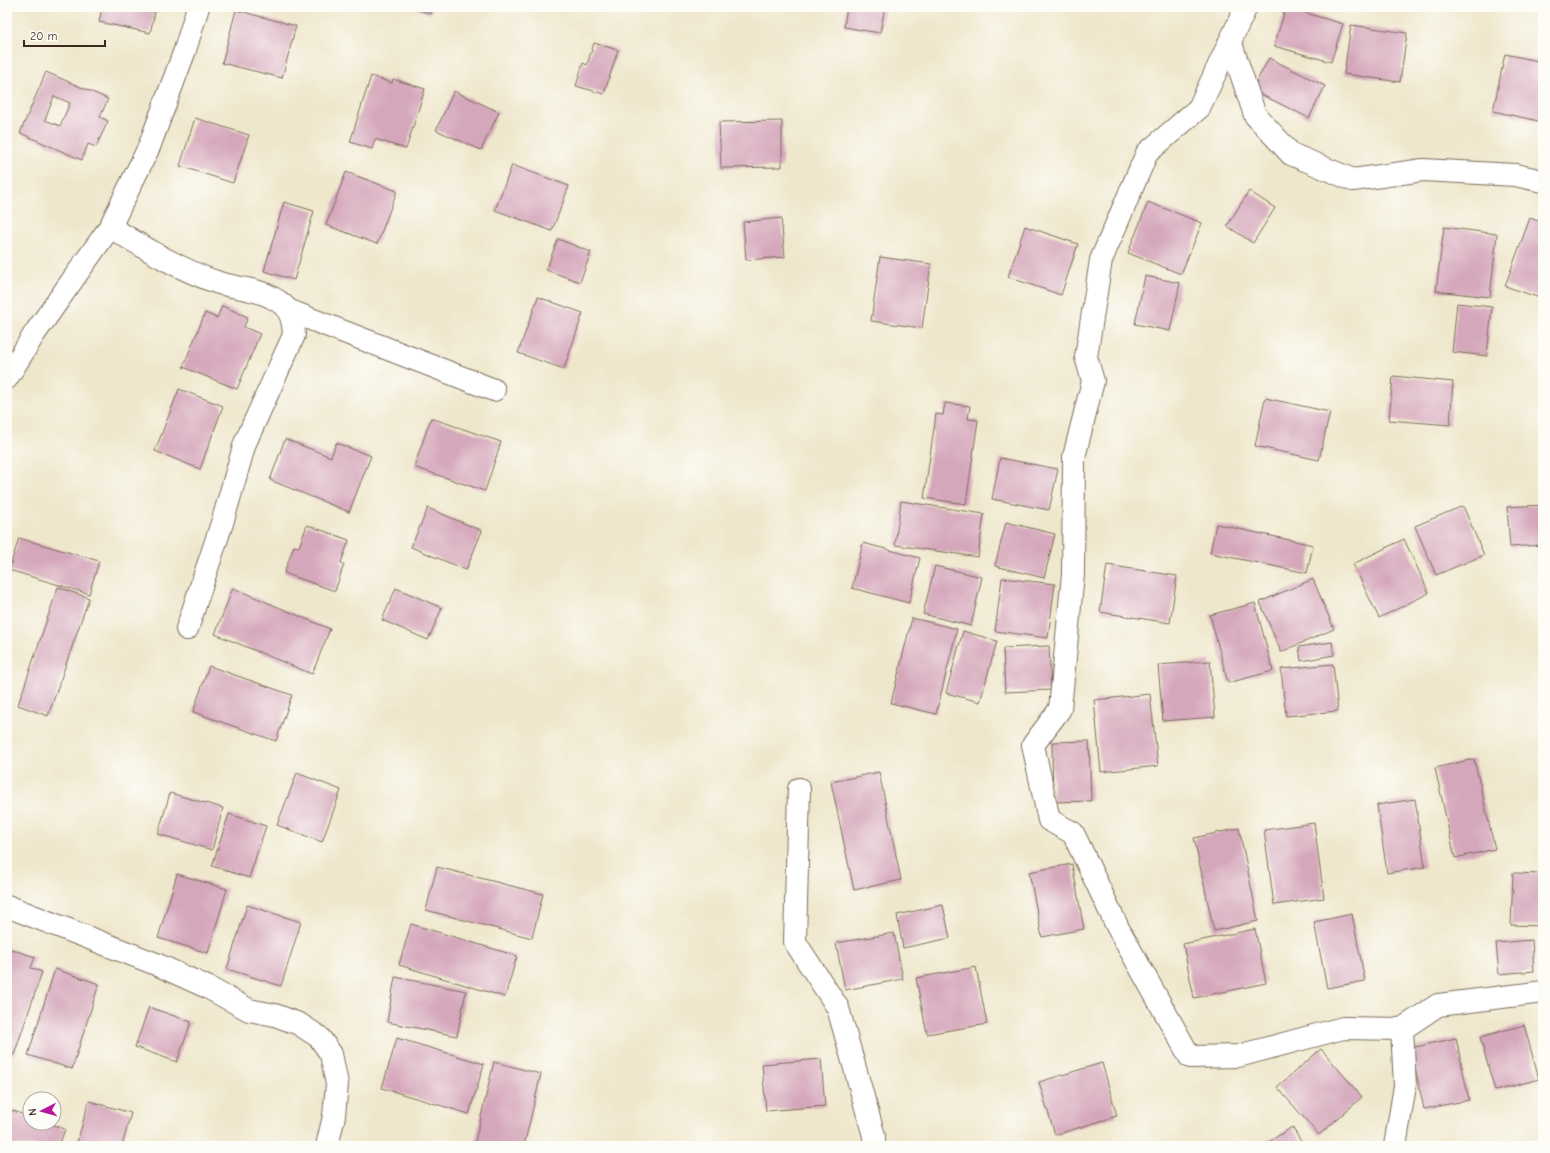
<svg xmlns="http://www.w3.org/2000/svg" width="1550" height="1153" font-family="'Comic Neue',sans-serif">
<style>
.building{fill:#d5a7bb;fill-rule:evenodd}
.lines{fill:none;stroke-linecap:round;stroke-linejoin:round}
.minor-casing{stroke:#7a6c5b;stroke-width:24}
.minor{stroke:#fff;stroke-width:22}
</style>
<rect width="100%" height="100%" fill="#fdfcf7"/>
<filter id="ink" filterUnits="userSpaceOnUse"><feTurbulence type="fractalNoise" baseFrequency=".025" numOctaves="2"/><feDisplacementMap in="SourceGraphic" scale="8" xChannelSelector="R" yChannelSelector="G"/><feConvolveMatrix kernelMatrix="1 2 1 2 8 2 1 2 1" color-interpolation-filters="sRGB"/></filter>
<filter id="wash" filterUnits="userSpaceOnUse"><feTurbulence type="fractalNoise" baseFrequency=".012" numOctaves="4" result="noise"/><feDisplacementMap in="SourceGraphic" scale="16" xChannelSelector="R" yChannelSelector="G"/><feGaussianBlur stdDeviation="0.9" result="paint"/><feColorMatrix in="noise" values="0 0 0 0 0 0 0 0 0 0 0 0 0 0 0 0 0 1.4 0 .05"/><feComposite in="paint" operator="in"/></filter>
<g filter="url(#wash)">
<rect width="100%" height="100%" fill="#efe7cc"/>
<g id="blocks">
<!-- building -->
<g class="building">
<path d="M 102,7 L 150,7 L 156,8 L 150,33 L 99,22 Z"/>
<path d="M 411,7 L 433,7 L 431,14 Z"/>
<path d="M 847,7 L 885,7 L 880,33 L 844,27 Z"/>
<path d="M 1286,7 L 1343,24 L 1331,62 L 1274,46 Z"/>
<path d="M 1321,7 L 1340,7 L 1339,11 Z"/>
<path d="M 1385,7 L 1405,7 L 1405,11 Z"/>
<path d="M 236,10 L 296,26 L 282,78 L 222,63 Z"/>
<path d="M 1351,25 L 1407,33 L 1400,82 L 1344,74 Z"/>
<path d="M 594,43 L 618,50 L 604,94 L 576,86 L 583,63 L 587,65 Z"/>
<path d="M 1505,54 L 1543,62 L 1543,122 L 1493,111 Z"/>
<path d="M 1269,58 L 1325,86 L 1309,118 L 1252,90 Z"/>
<path d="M 46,72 L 108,99 L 100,117 L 108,121 L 96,147 L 88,144 L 82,160 L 20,133 ZM 54,96 L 70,103 L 60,126 L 45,120 Z"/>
<path d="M 371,76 L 392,83 L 393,79 L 425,89 L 406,149 L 375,139 L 372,149 L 350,142 Z"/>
<path d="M 454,91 L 499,112 L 481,150 L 436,130 Z"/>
<path d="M 195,118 L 249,135 L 233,183 L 180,166 Z"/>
<path d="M 782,121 L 782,167 L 721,168 L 719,122 Z"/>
<path d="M 512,165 L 569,186 L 552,231 L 495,210 Z"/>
<path d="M 346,172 L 397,191 L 377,244 L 326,225 Z"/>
<path d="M 1249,191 L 1275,208 L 1253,243 L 1227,226 Z"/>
<path d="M 284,202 L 314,211 L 294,280 L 264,271 Z"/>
<path d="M 1148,202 L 1202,223 L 1181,274 L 1128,253 Z"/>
<path d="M 781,218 L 785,257 L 746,260 L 743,222 Z"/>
<path d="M 1530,218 L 1543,223 L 1543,299 L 1505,286 Z"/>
<path d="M 1025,226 L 1078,244 L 1061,295 L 1008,277 Z"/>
<path d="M 1444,227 L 1497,234 L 1490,297 L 1436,291 Z"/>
<path d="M 558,239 L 591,252 L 580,282 L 546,270 Z"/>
<path d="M 880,257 L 931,264 L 922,328 L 871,321 Z"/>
<path d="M 1145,276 L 1180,283 L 1170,331 L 1135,324 Z"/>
<path d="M 538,297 L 583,313 L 564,369 L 518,353 Z"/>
<path d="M 1457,303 L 1492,307 L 1487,356 L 1452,352 Z"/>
<path d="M 222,306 L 248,317 L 244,327 L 260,334 L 237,389 L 183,367 L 205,313 L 217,318 Z"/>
<path d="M 1393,376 L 1453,382 L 1450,425 L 1389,420 Z"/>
<path d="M 179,389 L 223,406 L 200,469 L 155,451 Z"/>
<path d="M 1265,398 L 1330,412 L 1319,460 L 1255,446 Z"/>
<path d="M 945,403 L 970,406 L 968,419 L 978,420 L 966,504 L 924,498 L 936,414 L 943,415 Z"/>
<path d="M 431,418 L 501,442 L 485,491 L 414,467 Z"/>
<path d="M 285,439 L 331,457 L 336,443 L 371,456 L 349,512 L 270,480 Z"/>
<path d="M 1000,458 L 1058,469 L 1049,510 L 992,499 Z"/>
<path d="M 901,501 L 984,514 L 978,557 L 895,545 Z"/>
<path d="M 1543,505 L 1543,545 L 1510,547 L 1507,507 Z"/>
<path d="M 1463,506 L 1484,555 L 1436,575 L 1415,526 Z"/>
<path d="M 428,508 L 482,531 L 466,570 L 411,547 Z"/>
<path d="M 1006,522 L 1055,534 L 1044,578 L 995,566 Z"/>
<path d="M 1216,524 L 1313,545 L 1307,573 L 1210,553 Z"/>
<path d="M 307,525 L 349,540 L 341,563 L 344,564 L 335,591 L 284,573 L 294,546 L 299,547 Z"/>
<path d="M 19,538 L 99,561 L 89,594 L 9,570 Z"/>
<path d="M 1404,539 L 1429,593 L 1379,618 L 1353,564 Z"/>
<path d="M 863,543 L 920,558 L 909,603 L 852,588 Z"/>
<path d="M 1107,565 L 1177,576 L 1170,623 L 1100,612 Z"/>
<path d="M 935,566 L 982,577 L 971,626 L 923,614 Z"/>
<path d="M 1002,578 L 1055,584 L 1048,638 L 995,631 Z"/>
<path d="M 1313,579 L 1334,629 L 1281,652 L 1260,602 Z"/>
<path d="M 58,587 L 89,598 L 48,716 L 18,705 Z"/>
<path d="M 233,588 L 330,629 L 312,674 L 215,634 Z"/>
<path d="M 396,588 L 442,608 L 428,640 L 382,620 Z"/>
<path d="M 1255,603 L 1273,671 L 1228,683 L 1210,615 Z"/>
<path d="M 912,618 L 957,629 L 936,714 L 891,703 Z"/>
<path d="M 963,631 L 997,641 L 980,702 L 946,693 Z"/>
<path d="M 1332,642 L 1334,655 L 1301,661 L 1299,647 Z"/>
<path d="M 1049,646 L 1051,690 L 1005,692 L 1003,648 Z"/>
<path d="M 1210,661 L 1215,717 L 1163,721 L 1158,665 Z"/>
<path d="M 1333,664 L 1338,711 L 1286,716 L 1281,669 Z"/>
<path d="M 209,666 L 292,695 L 276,741 L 193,712 Z"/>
<path d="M 1150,694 L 1158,766 L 1101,772 L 1094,700 Z"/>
<path d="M 1089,741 L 1091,801 L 1053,802 L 1052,742 Z"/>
<path d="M 1474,759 L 1495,849 L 1455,858 L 1435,768 Z"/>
<path d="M 879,772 L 901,880 L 854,890 L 831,782 Z"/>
<path d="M 297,773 L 341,790 L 322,842 L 277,825 Z"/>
<path d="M 170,793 L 223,808 L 212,850 L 158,834 Z"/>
<path d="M 1415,799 L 1425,867 L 1387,873 L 1377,805 Z"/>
<path d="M 229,814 L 266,826 L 249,878 L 212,866 Z"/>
<path d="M 1314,823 L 1324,898 L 1274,905 L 1264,830 Z"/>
<path d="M 1239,828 L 1258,921 L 1214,931 L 1194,838 Z"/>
<path d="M 1072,864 L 1084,929 L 1042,937 L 1029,872 Z"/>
<path d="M 437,867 L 543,894 L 532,938 L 426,910 Z"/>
<path d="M 1513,873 L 1543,874 L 1543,926 L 1511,925 Z"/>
<path d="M 177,874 L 227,889 L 208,953 L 158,938 Z"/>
<path d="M 247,905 L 301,922 L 281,986 L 227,969 Z"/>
<path d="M 943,905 L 950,938 L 903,948 L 897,915 Z"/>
<path d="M 1352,914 L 1365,981 L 1327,988 L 1314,922 Z"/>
<path d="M 411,924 L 517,956 L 505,997 L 399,965 Z"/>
<path d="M 1255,929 L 1266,983 L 1194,998 L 1183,944 Z"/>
<path d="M 894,933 L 903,979 L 845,990 L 836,943 Z"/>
<path d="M 1532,940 L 1534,971 L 1499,974 L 1496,943 Z"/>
<path d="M 7,948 L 35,957 L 31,968 L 42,972 L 14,1055 L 7,1052 Z"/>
<path d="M 976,967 L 987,1024 L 927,1034 L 916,978 Z"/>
<path d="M 55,969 L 99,984 L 72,1069 L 28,1055 Z"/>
<path d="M 395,977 L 466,991 L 457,1036 L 387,1022 Z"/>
<path d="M 149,1007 L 191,1022 L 177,1062 L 135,1047 Z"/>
<path d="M 1524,1025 L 1539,1079 L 1495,1091 L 1480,1037 Z"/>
<path d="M 397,1038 L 484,1064 L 469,1114 L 382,1088 Z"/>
<path d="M 1456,1038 L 1469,1100 L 1424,1109 L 1411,1048 Z"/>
<path d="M 1321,1049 L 1362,1097 L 1319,1135 L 1277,1087 Z"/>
<path d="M 821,1059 L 825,1106 L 766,1111 L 762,1064 Z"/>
<path d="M 494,1062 L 541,1074 L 524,1146 L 474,1146 Z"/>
<path d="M 1102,1063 L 1117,1116 L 1055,1135 L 1039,1082 Z"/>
<path d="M 89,1101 L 131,1113 L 122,1146 L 76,1146 Z"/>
<path d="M 11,1110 L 30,1117 L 30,1123 L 48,1123 L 65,1129 L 59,1146 L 7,1146 L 7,1120 Z"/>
<path d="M 1292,1127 L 1304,1146 L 1262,1146 Z"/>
</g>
</g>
</g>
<g filter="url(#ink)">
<use href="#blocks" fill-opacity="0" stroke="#7a6c5b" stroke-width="1"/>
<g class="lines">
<!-- minor casing -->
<g class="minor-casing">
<g id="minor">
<path d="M 1246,7 L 1199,108 L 1147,153 L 1101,260 L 1086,357 L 1093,381 L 1074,457 L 1073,574 L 1060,709 L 1033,745 L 1049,820 L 1073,833 L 1118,928 L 1190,1057 L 1238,1056 L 1343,1028 L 1402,1029"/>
<path d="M 1230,41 L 1255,115 L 1291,154 L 1353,180 L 1423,170 L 1515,175 L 1543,181"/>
<path d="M 110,227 C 145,248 180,270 219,283 C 236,288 258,289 273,298 C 290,307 293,317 294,335 L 245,443 L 223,520 L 187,629"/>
<path d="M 290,311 L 494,390"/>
<path d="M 7,378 L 35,333 L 110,227 L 149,147 L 185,50 L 198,7"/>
<path d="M 799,789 L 795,942 L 838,1008 L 874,1136 L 874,1146"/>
<path d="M 7,906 L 156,964 L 207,987 L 249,1010 L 275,1015 L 299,1024 L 319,1037 L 331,1054 L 337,1084 L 334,1116 L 327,1146"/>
<path d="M 1395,1146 L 1405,1086 L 1402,1029 L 1438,1005 L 1543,992"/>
</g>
</g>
<!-- minor -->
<use href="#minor" class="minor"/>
</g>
</g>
<!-- margin -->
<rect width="1550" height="1153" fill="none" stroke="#fdfcf7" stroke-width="24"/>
<!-- north arrow -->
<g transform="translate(42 1111) rotate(264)"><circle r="19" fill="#fdfcf7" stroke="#afa8a0"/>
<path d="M0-3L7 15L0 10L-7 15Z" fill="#b5179e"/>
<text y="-6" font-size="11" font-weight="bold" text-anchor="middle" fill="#3b2a1e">N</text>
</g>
<!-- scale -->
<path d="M24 40v6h81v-6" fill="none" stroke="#3b2a1e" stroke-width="2"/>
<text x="30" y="40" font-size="12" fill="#3b2a1e" stroke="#fdfcf7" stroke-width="3" paint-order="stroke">20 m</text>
</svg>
